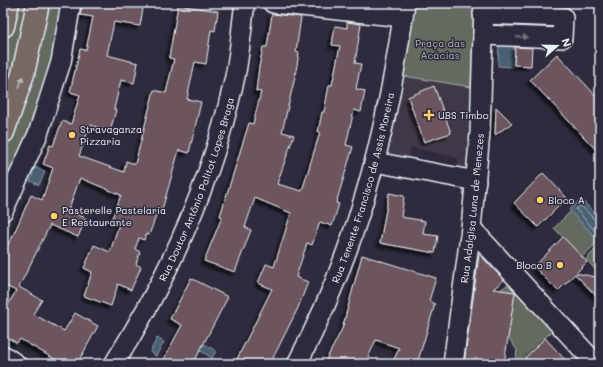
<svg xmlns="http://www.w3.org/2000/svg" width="603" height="367" font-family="Mali,sans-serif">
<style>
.built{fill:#413747}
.green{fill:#636b5f;stroke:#a6aeac}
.water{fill:#496173;stroke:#899ba8}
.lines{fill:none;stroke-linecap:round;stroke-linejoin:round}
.shore{stroke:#a8b7c3;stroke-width:1}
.building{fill:#6c555e;stroke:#e8f1f8;filter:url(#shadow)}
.minor-casing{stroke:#e8f1f8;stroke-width:22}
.major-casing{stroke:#e8f1f8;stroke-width:25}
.minor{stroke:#2f2a3d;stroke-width:19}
.major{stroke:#776864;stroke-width:22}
.oneway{fill:#70707e}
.oneway2{fill:#bbbabd}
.poi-dot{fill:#ffd166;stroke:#2f2a3d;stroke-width:1.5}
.labels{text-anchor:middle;stroke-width:3;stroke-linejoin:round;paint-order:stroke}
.park-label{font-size:10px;fill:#acb5b3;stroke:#2f2a3d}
.poi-label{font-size:10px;fill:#e8f1f8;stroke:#2f2a3d;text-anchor:start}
.street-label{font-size:10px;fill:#e8f1f8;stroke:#2f2a3d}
</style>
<defs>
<filter id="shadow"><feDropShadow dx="-3.5" dy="3.5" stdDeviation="1" flood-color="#0009"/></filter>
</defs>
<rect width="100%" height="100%" fill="#2f2a3d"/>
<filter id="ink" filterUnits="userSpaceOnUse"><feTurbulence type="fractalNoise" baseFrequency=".025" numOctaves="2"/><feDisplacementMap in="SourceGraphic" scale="8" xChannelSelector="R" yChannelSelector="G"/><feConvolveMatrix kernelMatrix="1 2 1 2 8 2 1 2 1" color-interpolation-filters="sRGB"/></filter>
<g filter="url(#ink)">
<!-- built -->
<path class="built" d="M 404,76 L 471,87 L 468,159 L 466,170 L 457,171 L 458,158 L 411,147 L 408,162 L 389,158 L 386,154 L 386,149 Z"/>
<!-- green -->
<g class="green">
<path d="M 3,3 L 78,3 L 35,161 L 3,224 Z"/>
<path d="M 413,3 L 474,3 L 471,87 L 404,76 Z"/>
<path d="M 571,211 L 599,241 L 582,257 L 554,228 Z"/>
<path d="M 600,245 L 600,273 L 599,274 L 586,259 Z"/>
<path d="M 513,281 L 557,326 L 525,358 L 531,364 L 515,364 L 517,350 L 508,337 L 515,292 L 500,290 Z"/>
</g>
<!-- water -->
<g class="water">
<path d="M 499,43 L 514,44 L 513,67 L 498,66 Z"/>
<path d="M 35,167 L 45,172 L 39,185 L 30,181 Z"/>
<path d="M 581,199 L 600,219 L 600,235 L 597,239 L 569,210 Z"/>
<path d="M 157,338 L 164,342 L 156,356 L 150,352 Z"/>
<path d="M 203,343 L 216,351 L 212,358 L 199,350 Z"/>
</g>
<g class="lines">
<!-- shore -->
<path class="shore" d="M 600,221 L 596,221 L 581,206 L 576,209 L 596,232 L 600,233"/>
</g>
<!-- building -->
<g class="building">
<path d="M 83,3 L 144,3 L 140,26 L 114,22 L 107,55 L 138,63 L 134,83 L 121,80 L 114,109 L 116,110 L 110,131 L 90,125 L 79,156 L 124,172 L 126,161 L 135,164 L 154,90 L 166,93 L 174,59 L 169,58 L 178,5 L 218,11 L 215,31 L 211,30 L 206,64 L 195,62 L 187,99 L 201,102 L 189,153 L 179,150 L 162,210 L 159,208 L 149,235 L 146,234 L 144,240 L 139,238 L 135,249 L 140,252 L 136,264 L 141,267 L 131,290 L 118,284 L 111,306 L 84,296 L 92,272 L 84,268 L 94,245 L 110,252 L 119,224 L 111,221 L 121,195 L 80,178 L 68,211 L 86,218 L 78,237 L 50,225 L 19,287 L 42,300 L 33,314 L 64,331 L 75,313 L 98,326 L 77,364 L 63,364 L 20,339 L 17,343 L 3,335 L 3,313 L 16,291 L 3,285 L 3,254 L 10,240 L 11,240 L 31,195 L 42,200 L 53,168 L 43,164 L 50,145 L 53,146 L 62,121 L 71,124 L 80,95 L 70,92 L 80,49 L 86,50 L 93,17 L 80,15 Z"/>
<path d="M 272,14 L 301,17 L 296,52 L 299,53 L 295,77 L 282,132 L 294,135 L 277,184 L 302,191 L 320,132 L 318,132 L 322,112 L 324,112 L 329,85 L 332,85 L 340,46 L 332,45 L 335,26 L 347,28 L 347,22 L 361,24 L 355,63 L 361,64 L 356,89 L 365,91 L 361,112 L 354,110 L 346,145 L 353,147 L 336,203 L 339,204 L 332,226 L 320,222 L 312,245 L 307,243 L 296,277 L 308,282 L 298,308 L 270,364 L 241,364 L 236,361 L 272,289 L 258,283 L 266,264 L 274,267 L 291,213 L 255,198 L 245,227 L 251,230 L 235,272 L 204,261 L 222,217 L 220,216 L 249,123 L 253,124 L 261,92 L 256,91 L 259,67 L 263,47 L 267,47 Z"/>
<path d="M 515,47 L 532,48 L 531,66 L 514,65 Z"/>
<path d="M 557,54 L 600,100 L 600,154 L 530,80 Z"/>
<path d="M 434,86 L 451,133 L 424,142 L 408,97 Z"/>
<path d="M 496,107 L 512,123 L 495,135 Z"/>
<path d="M 543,173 L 567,198 L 538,227 L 514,203 Z"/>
<path d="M 389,193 L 404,196 L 401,217 L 425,221 L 423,234 L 438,236 L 435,253 L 380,243 Z"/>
<path d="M 563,237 L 587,262 L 576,273 L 600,278 L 600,300 L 575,274 L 558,291 L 534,267 Z"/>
<path d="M 362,255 L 436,278 L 429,301 L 435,304 L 417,364 L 392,364 L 399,348 L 376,340 L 365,364 L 324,364 L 342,329 Z"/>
<path d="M 479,255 L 481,256 L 504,280 L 493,289 L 515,292 L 504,364 L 464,364 Z"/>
<path d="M 191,278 L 228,297 L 193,364 L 161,364 L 182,325 L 170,319 Z"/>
<path d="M 545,338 L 569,364 L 531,364 L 525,358 Z"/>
</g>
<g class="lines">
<!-- minor casing -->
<g class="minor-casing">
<g id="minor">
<path d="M 273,3 L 403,17"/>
<path d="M 483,35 L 562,38 L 563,17 L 483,14"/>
<path d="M 375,162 L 476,181"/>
<path d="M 3,211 L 38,134 L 61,62 L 71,3"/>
<path d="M 471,228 L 596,364"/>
<path d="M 3,355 L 16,364"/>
<path id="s1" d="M 114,364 C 168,278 212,181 234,81 C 240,56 241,29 245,3"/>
<path id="s2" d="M 297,364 C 345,273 376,173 394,72 C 398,49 402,26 405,3"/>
<path id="s3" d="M 453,364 L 471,228 L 480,133 L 484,3"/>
</g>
</g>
<!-- major casing -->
<g class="major-casing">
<g id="major">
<path d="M 3,26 L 8,3"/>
<path d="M 3,132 L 23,74 L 38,3"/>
</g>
</g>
<!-- minor -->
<use href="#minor" class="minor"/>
<!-- major -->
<use href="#major" class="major"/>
</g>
<!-- one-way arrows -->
<defs><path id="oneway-solid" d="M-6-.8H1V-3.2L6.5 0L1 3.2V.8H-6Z"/></defs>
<use class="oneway" href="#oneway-solid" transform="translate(522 37) rotate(2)"/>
<use class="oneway2" href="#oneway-solid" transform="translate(21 82) rotate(-71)"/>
</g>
<!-- markers -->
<g class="poi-dot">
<path d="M427 109h4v4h4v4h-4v4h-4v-4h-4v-4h4z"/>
<circle cx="72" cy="135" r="4"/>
<circle cx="540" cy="200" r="4"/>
<circle cx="54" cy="216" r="4"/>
<circle cx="560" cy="265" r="4"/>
</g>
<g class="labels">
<!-- park labels -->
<g class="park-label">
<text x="440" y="47">Praça das<tspan x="440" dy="12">Acácias</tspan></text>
</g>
<!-- poi labels -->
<g class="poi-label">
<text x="438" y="119">UBS Timbo</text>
<text x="80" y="133">Stravaganza<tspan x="80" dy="12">Pizzaria</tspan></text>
<text x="548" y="204">Bloco A</text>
<text x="62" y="214">Pasterelle Pastelaria<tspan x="62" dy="12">E Restaurante</tspan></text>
<text x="552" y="269" text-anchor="end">Bloco B</text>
</g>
<!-- street labels -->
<g class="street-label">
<text dy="4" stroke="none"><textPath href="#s2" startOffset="189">Rua Tenente Francisco de Assis Moreira</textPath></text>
<text dy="4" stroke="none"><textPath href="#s1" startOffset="194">Rua Doutor Antônio Palitot Lopes Braga</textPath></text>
<text dy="4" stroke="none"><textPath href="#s3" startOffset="157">Rua Adalgisa Luna de Menezes</textPath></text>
</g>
</g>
<!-- margin -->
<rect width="603" height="367" fill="none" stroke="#2f2a3d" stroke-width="16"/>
<rect x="8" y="8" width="587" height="351" fill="none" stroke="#e8f1f8" stroke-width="1.5" filter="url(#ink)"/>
<!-- north arrow -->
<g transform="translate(557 46) rotate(70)" stroke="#2f2a3d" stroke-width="3" paint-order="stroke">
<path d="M0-3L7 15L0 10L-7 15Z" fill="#e8f1f8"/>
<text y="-6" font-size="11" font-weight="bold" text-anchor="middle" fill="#e8f1f8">N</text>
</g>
</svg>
